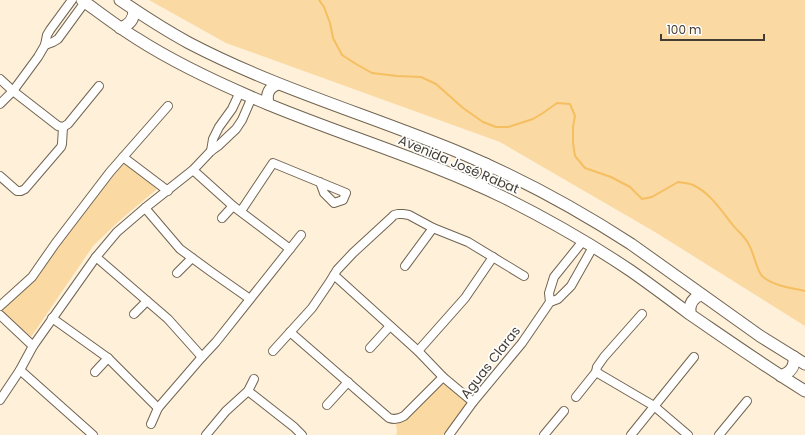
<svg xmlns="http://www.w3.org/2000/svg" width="805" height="435" font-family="Poppins,sans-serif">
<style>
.green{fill:#fad9a3}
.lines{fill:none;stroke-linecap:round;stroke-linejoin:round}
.stream{stroke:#f5bf61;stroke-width:2}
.street-casing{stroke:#716451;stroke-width:10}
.secondary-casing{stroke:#716451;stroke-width:13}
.street{stroke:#fff;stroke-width:8}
.secondary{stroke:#fff;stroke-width:11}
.labels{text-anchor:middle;stroke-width:3.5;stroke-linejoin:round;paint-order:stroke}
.street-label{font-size:13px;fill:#423c33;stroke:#fff}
</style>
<rect width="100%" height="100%" fill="#fef0d9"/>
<!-- green -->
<g class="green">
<path d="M 149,0 L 805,0 L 805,326 L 655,232 L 500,142 L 226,43 Z"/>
<path d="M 124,162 L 157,189 L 119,221 L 93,246 L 31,337 L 0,310 L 33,281 L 59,246 Z"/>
<path d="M 446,384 L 464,398 L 466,403 L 464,409 L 443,435 L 396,435 L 397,432 L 396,424 C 412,418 428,398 440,385 Z"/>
</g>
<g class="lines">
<!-- stream -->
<path class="stream" d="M 319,0 L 324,7 L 330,23 L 333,38 L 342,55 L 356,64 L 372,73 L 397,76 L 421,77 L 436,84 L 463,108 L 483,122 L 496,127 L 508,127 L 533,119 L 543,113 L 557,103 L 570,104 L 575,116 L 573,127 L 573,143 L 575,156 L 585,168 L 611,177 L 630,187 L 642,199 L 652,197 L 678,182 C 683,183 689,183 693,185 C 709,192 721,210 732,224 C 737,231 745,236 749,245 C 754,253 756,269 762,276 C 773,286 791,288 805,291"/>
<!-- street casing -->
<g class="street-casing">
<g id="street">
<path d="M 45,45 L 53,42 L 58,39 L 85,2"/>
<path d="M 0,79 L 13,91 L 58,126 L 63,127 L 68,124 L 99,86"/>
<path d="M 0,104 L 13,91 L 38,57 L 45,45 L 47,35 L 50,30 L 72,0"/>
<path d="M 211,151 L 213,139 L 219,127 L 232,109 L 240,92"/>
<path d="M 123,157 L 168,191"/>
<path d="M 193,170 L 233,206 L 290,249"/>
<path d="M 0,176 L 17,191 L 21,191 L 25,189 L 61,147 L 62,144 L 63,127"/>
<path d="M 145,208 L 180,249 L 210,271 L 250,299"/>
<path d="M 241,211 L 273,163 L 346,193 L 343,200 L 334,203 L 324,193 L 320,182"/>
<path d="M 222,218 L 233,206"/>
<path d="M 96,257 L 168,319 L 202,357"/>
<path d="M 405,266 L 433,228"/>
<path d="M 177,273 L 192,258"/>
<path d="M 334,275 L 418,351 L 443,377 L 473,402"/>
<path d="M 550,302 L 549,293 L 554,277 L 583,241"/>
<path d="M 0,306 L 32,277 L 55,244 L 110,172 L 168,106"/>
<path d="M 134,314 L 147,301"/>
<path d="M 0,315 L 33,346"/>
<path d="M 52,318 L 108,358 L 158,408"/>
<path d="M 290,332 L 389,418 C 395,420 399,419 404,416 L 443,377"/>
<path d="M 370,348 L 390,326"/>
<path d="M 273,351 L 312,308 L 329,283 L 337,270 L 353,253 L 391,218 L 394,215 L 398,214 L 403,214 L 409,215 L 433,228 L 468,242 L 524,276"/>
<path d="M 418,351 L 465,298 L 493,257"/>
<path d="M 20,370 L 93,435"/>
<path d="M 95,372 L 108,358"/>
<path d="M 596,372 L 654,406 L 688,435"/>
<path d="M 248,391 L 294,427 L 302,435"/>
<path d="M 576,397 L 596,372 L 597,367 L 604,357 L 642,314"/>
<path d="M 0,400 L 20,370 L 33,346 L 96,257 L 117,232 L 145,208 L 193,170 L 211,151 L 218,146 L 236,129 L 242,120 L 252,97"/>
<path d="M 327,405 L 348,382"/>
<path d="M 151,424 L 158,408 L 202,357 L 216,342 L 301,235"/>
<path d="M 206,435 L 226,411 L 248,391 L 254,379"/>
<path d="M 449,435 L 473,402 L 522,343 L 550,302 L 558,299 L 571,286 L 593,247"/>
<path d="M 544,435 L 564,411"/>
<path d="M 631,435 L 694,357"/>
<path d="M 719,435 L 747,401"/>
</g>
</g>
<!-- secondary casing -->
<g class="secondary-casing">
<g id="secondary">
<path d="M 82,0 C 100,13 118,27 136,38 C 178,65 224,86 270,105 C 348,137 429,161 505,198 C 549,220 591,244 631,271 C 651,285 671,300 691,315 C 729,341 766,367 805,391"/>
<path d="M 120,0 C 142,15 165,30 189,43 C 277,89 372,116 463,154 C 522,179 577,209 631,244 L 760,336 L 805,364"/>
<path d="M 120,28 C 130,25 134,19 134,10"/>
<path d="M 268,104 C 266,94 268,88 278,84"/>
<path d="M 477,185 C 486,180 490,174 486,164"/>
<path d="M 690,313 C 689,304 693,297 702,295"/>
<path d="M 781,376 C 791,372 795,367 794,357"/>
</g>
</g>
<!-- street -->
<use href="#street" class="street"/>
<!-- secondary -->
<use href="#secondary" class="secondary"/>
</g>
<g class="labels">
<!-- street labels -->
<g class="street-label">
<text transform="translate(459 164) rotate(23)" y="5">Avenida José Rabat</text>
<text transform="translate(490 362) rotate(-52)" y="5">Aguas Claras</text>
</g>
</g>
<!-- scale -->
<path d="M661 34v6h103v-6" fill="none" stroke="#423c33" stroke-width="2"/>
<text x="667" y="34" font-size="12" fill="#423c33" stroke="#ffffff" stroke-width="3" paint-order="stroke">100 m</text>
</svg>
